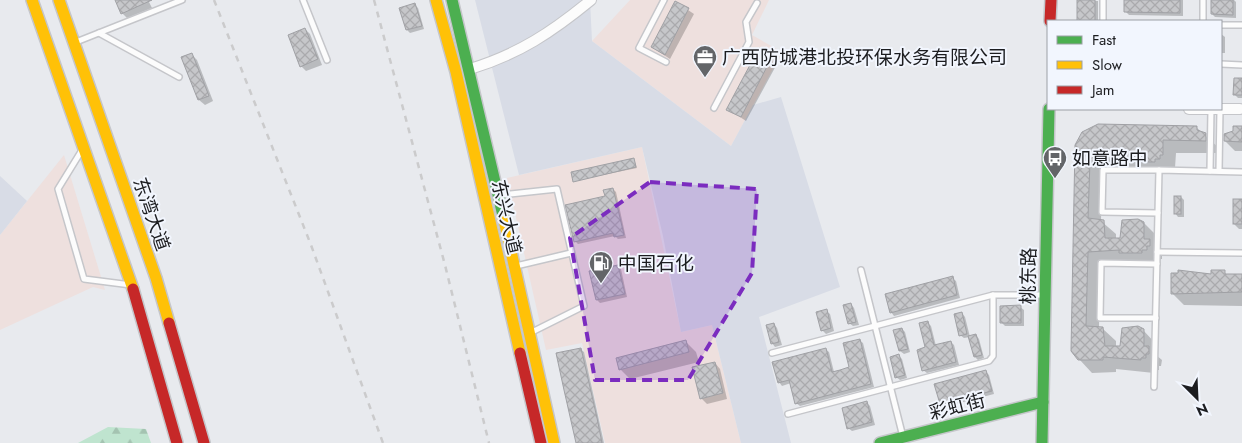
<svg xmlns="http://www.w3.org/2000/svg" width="1242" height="443" font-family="Jost,'Noto Sans SC',sans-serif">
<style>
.commercial{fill:#eee0de}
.built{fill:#d8dce6}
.forest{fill:url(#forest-firs)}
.shadow{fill:#0003}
.building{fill:url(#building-cross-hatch);stroke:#a0a1a5}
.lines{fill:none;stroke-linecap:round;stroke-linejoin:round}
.lane-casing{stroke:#c5c6ca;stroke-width:8}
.street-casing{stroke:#c5c6ca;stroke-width:12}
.fast-casing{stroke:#c5c6ca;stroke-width:14}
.slow-casing{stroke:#c5c6ca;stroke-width:14}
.jam-casing{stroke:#c5c6ca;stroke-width:14}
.lane{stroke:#fcfcfc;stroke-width:5}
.street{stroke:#fcfcfc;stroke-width:10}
.fast{stroke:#4caf50;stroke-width:11}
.slow{stroke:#ffc107;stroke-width:11}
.jam{stroke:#c62828;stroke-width:11}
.rail{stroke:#cbcbcc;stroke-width:2.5;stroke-dasharray:6 6;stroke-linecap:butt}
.marked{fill:#7b2cbf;fill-opacity:0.2;stroke:#7b2cbf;stroke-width:4;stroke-dasharray:10 6;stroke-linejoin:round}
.labels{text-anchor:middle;stroke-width:4;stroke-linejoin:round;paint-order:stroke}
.poi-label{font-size:19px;fill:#1c1d20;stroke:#f2f6fe;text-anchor:start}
.street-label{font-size:19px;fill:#1c1d20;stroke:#f2f6fe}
</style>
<defs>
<pattern id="forest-firs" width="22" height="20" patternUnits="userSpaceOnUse" patternTransform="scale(1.25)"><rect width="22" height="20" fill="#bfe4cf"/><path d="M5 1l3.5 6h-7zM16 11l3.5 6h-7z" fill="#a4c3b1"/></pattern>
<pattern id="building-cross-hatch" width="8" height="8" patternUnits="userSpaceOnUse" patternTransform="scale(1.25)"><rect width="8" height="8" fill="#c6c7ca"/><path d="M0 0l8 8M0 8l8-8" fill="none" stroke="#aaaaad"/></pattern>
</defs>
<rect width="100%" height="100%" fill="#e8eaee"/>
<!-- commercial -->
<g class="commercial">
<path d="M 630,0 L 769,0 L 752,35 L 782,52 L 731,146 L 592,41 Z"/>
<path d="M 642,147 L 681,332 L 712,325 L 741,443 L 605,443 L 582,343 L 546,350 L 507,178 Z"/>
<path d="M 64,155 L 105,290 L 93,287 L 0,330 L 0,235 Z"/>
</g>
<!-- built -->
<g class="built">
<path d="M 475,0 L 590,0 L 592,41 L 731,146 L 753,105 L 781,97 L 840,287 L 759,317 L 791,443 L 741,443 L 712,325 L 681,332 L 663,236 L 642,147 L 519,175 Z"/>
<path d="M 0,176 L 27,201 L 0,235 Z"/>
</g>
<!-- forest -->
<path class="forest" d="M 108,427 L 146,429 L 151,443 L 78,443 Z"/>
<!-- shadow -->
<g class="shadow">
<path d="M 119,0 L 148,0 L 152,8 L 127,18 L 122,13 Z"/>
<path d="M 1078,0 L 1098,1 L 1098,21 L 1078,21 Z"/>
<path d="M 1126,0 L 1183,0 L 1183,16 L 1129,15 L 1125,11 Z"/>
<path d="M 1212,0 L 1234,0 L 1236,2 L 1236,18 L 1215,17 L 1212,14 Z"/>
<path d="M 676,2 L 694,14 L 670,59 L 652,47 Z"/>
<path d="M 414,4 L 418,8 L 424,29 L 410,33 L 407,30 Z"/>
<path d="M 305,29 L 310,34 L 322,65 L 306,71 L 301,66 Z"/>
<path d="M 1221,34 L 1225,37 L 1225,53 L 1221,53 Z"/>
<path d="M 759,50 L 778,62 L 746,121 L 728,109 Z"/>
<path d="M 191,54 L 197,60 L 213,101 L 205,105 L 199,100 L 183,58 Z"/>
<path d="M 1242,79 L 1242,98 L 1238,98 L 1235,95 Z"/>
<path d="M 1196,127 L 1219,148 L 1218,153 L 1176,153 L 1175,168 L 1172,168 L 1172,172 L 1167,172 L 1167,174 L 1129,171 L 1129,174 L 1102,173 L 1101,221 L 1116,234 L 1116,240 L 1121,240 L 1144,223 L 1157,236 L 1156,247 L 1162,253 L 1162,259 L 1159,259 L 1159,262 L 1100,265 L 1099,328 L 1103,329 L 1116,341 L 1116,347 L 1121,347 L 1143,330 L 1156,344 L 1156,355 L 1162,360 L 1161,366 L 1159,366 L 1159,370 L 1154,370 L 1154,373 L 1116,369 L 1116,372 L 1092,373 L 1079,359 L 1076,145 Z"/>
<path d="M 1242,128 L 1242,151 L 1235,151 L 1225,141 Z"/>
<path d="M 634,159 L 637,168 L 574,181 Z"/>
<path d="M 613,189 L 616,192 L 626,238 L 618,239 L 615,236 L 578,244 L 575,241 Z"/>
<path d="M 1181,197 L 1184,200 L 1184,217 L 1178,217 L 1175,213 Z"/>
<path d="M 1242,200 L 1242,229 L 1239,229 L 1234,224 Z"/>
<path d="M 618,266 L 621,269 L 627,297 L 600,303 L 597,300 Z"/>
<path d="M 1224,272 L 1227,275 L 1242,275 L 1242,306 L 1184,305 L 1172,293 Z"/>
<path d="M 952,278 L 956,281 L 960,298 L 894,316 L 891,312 Z"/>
<path d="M 851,304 L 854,308 L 859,325 L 853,326 L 849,323 Z"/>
<path d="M 1020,307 L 1024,310 L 1024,326 L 1005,326 L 1002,323 Z"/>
<path d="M 826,311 L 830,314 L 834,331 L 826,334 L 822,330 Z"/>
<path d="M 962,313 L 965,317 L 970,337 L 976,335 L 979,339 L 984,358 L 978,360 L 975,357 L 970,337 L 964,338 L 960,335 Z"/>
<path d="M 927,322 L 931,326 L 936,346 L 951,342 L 954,345 L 959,365 L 927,373 L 923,370 L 927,348 Z"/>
<path d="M 774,324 L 777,328 L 782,345 L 775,347 L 772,343 Z"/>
<path d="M 902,329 L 905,332 L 910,352 L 904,354 L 900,351 L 895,331 Z"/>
<path d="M 859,340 L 863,343 L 874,387 L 800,406 L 796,403 L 791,383 L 782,386 L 779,382 L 825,349 L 829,352 L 834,372 L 851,368 Z"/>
<path d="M 686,342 L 696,352 L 699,362 L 630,379 L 620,369 Z"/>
<path d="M 580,349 L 584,352 L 604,443 L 577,443 Z"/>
<path d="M 899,356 L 902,359 L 907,378 L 900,380 L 896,377 Z"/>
<path d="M 715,363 L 720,369 L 727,399 L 707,404 L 701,398 Z"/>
<path d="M 986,372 L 989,375 L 994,394 L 944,407 L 941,404 Z"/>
<path d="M 867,403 L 870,406 L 875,425 L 852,431 L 848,428 Z"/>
</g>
<!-- building -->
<g class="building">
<path d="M 115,0 L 152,0 L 121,14 Z"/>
<rect x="1077" y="0" width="18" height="21"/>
<path d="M 1124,0 L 1180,0 L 1180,13 L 1124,12 Z"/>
<path d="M 1211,0 L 1233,0 L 1233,15 L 1211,14 Z"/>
<path d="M 675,1 L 689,8 L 665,55 L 651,47 Z"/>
<path d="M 415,3 L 422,26 L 406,30 L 399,8 Z"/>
<path d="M 305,28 L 318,59 L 300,67 L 288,35 Z"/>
<path d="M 759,48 L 773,55 L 741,117 L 726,110 Z"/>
<path d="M 192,53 L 209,96 L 198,100 L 181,57 Z"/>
<path d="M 1234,78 L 1242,78 L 1242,95 L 1233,95 Z"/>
<path d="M 1098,124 L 1197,126 L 1197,130 L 1206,133 L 1206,141 L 1163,140 L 1163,155 L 1160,155 L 1160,159 L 1155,159 L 1155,162 L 1132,162 L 1132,159 L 1117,159 L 1117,161 L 1090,161 L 1088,218 L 1104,220 L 1105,238 L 1120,238 L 1122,220 L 1138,219 L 1144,222 L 1144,239 L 1150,239 L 1150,246 L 1147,246 L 1147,250 L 1142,250 L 1142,253 L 1119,253 L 1119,250 L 1088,252 L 1086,326 L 1103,327 L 1105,346 L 1120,346 L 1122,328 L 1138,326 L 1144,329 L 1144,346 L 1149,346 L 1149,354 L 1146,354 L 1146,358 L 1141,358 L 1141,360 L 1103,357 L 1103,360 L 1078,360 L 1071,351 L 1075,145 L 1082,132 Z"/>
<path d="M 1233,126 L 1242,126 L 1242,142 L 1224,141 L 1224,134 L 1233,131 Z"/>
<path d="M 634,158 L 636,167 L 573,182 L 571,172 Z"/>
<path d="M 613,188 L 624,235 L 614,237 L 613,233 L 574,242 L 565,205 L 605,196 L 603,190 Z"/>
<rect x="1174" y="196" width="7" height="18"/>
<rect x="1233" y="199" width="9" height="25"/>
<path d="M 618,265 L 625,294 L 596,300 L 589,271 Z"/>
<path d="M 1178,270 L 1211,274 L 1211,270 L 1225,270 L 1225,274 L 1242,274 L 1242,292 L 1171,294 L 1171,273 L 1178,273 Z"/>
<path d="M 953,276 L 957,295 L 890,313 L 885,294 Z"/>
<path d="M 851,303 L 856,322 L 848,324 L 843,305 Z"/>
<path d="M 1021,305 L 1021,323 L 1000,323 L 1000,306 Z"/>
<path d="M 827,309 L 831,328 L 821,331 L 816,312 Z"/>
<path d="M 962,312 L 967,334 L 959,336 L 954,314 Z"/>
<path d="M 928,321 L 934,345 L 951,341 L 956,362 L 922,371 L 917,350 L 925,347 L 919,323 Z"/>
<path d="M 774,323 L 779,342 L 771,344 L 766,325 Z"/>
<path d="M 902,328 L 908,349 L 899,351 L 893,330 Z"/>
<path d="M 976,334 L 982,355 L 974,357 L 968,336 Z"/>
<path d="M 860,339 L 871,384 L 795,404 L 789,380 L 778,383 L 772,362 L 826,348 L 832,372 L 840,370 L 849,367 L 843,343 Z"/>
<path d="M 686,340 L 689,352 L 619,370 L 616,358 Z"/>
<path d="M 581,348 L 597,418 L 602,443 L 576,443 L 564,390 L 556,353 Z"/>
<path d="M 899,354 L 905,375 L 895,378 L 890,357 Z"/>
<path d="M 715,362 L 723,393 L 700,399 L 692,367 Z"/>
<path d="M 986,370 L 992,391 L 940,404 L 934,384 Z"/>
<path d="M 867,401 L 872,422 L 847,429 L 842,408 Z"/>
</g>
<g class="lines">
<!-- lane casing -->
<g class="lane-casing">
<g id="lane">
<path d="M 303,0 L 327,60"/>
<path d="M 664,0 L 639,48 L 666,62"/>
<path d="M 1103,21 L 1103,0"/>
<path d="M 1203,21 L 1203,0"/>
<path d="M 1221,25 L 1242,25"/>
<path d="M 99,33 L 179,77"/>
<path d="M 76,42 L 182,0"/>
<path d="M 1221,64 L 1242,65"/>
<path d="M 714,108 L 749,42 L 746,22 L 757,3"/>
<path d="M 82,150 L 58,189 L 84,279 L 131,285"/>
<path d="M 1210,171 L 1211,109"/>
<path d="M 1219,171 L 1220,109"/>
<path d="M 500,195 L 557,189 L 584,306 L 530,333"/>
<path d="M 1158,213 L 1102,212 L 1103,170 L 1159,170"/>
<path d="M 1157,252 L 1242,253"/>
<path d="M 516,266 L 571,253"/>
<path d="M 861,270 L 903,437"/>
<path d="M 1156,318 L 1100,318 L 1101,263 L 1157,264"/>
<path d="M 772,353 L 993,295 L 1044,295"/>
<path d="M 1154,387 L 1159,170 L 1242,172"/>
<path d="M 788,414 L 989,361 L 993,356 L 993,295"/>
</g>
</g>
<!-- street casing -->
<g class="street-casing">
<g id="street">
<path d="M 470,69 C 519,54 552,32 591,0"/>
<path d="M 1189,109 L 1240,109"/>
</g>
</g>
<!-- fast casing -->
<g class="fast-casing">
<g id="fast">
<path d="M 452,0 L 504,220"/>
<path d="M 880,443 L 1043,402"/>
<path d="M 1042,443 L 1049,109"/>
</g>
</g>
<!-- slow casing -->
<g class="slow-casing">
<g id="slow">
<path d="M 32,0 L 133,289"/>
<path d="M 59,0 L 156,278 L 169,323"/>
<path d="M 436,0 L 456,72 L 520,353"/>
<path d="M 504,220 L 554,443"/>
</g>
</g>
<!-- jam casing -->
<g class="jam-casing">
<g id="jam">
<path d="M 1050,21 L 1051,0"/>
<path d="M 133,289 L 177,443"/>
<path d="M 169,323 L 204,443"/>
<path d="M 520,353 L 541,443"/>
</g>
</g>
<!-- lane -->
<use href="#lane" class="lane"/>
<!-- street -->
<use href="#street" class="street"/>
<!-- fast -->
<use href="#fast" class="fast"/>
<!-- slow -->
<use href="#slow" class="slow"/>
<!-- jam -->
<use href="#jam" class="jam"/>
<!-- rail -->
<g class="rail">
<path d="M 214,0 L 311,245 L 383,443"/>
<path d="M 374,0 L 445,265 L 489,443"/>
</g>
</g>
<!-- marked area -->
<path class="marked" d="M 650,182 L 757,189 L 752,273 L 688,380 L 595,380 L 570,238 Z"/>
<!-- icons -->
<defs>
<g id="office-pin" transform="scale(1.25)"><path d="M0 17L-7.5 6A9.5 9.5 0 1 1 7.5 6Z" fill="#636568" stroke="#f2f6fe"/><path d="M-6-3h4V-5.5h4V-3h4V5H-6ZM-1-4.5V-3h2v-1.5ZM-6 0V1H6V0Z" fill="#fff"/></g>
<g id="bus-pin" transform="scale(1.25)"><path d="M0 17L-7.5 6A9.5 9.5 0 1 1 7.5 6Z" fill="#636568" stroke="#f2f6fe"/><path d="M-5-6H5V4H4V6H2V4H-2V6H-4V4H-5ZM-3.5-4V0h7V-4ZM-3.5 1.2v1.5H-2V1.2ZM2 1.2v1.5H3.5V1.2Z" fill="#fff"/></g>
<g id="fuel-pin" transform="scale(1.25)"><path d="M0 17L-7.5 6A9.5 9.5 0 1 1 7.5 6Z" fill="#636568" stroke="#f2f6fe"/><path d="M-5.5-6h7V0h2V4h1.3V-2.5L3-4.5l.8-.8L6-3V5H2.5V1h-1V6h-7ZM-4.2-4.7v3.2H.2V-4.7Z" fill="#fff"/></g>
</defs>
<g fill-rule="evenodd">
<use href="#office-pin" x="705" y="57"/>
<use href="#bus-pin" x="1055" y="158"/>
<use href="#fuel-pin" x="601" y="263"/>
</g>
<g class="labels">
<!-- poi labels -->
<g class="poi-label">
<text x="722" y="64">广西防城港北投环保水务有限公司</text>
<text x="1072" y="165">如意路中</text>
<text x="618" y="270">中国石化</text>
</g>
<!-- street labels -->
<g class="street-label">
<text transform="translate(152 214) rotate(71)" y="7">东湾大道</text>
<text transform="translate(507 217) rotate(77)" y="7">东兴大道</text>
<text transform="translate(1028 276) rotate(-89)" y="7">桃东路</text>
<text transform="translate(957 406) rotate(-14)" y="7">彩虹街</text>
</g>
</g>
<!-- legend -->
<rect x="1047" y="20" width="175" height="90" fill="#f2f6fe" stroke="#9c9fa5"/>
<rect x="1057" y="36" width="25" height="8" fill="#4caf50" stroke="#9c9fa5"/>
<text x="1092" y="45" font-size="15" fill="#1c1d20">Fast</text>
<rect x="1057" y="61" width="25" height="8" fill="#ffc107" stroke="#9c9fa5"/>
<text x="1092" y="70" font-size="15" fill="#1c1d20">Slow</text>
<rect x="1057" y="86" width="25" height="8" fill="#c62828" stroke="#9c9fa5"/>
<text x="1092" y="95" font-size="15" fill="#1c1d20">Jam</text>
<!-- north arrow -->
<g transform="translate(1197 398) rotate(156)" stroke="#f2f6fe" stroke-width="4" paint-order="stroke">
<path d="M0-4L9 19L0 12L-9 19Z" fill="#1c1d20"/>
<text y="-8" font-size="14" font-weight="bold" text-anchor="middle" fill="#1c1d20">N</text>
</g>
</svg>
